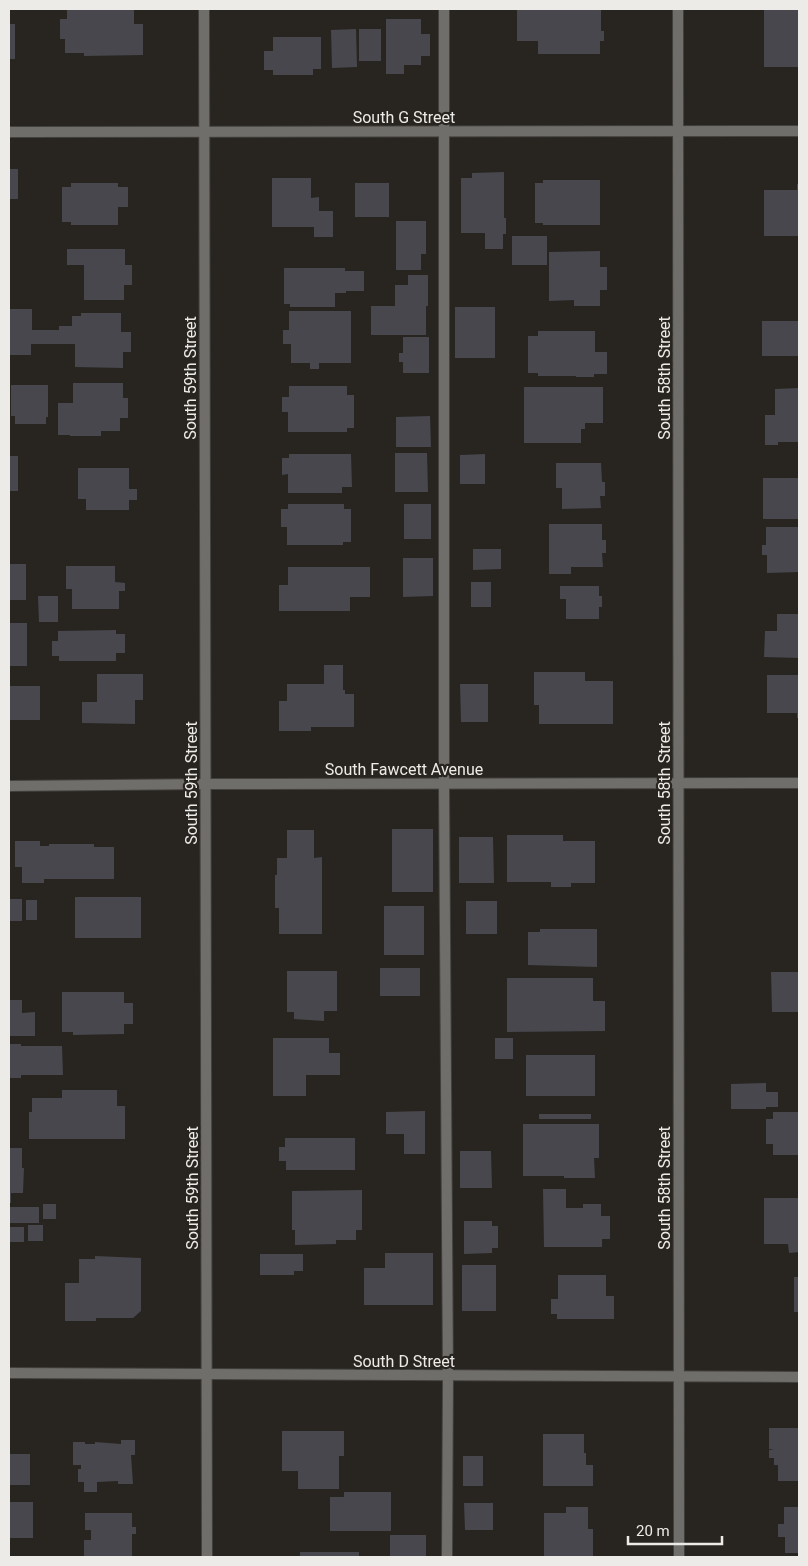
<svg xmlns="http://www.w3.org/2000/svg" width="808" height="1566" font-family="Roboto,sans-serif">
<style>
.building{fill:#47474d}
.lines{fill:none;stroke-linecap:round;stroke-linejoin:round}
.service-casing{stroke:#43413d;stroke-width:12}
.minor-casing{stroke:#43413d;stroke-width:12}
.service{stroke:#6f6e6b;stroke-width:10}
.minor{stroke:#6f6e6b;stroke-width:10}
.labels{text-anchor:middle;stroke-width:4.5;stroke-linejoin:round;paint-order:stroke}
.street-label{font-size:16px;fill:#ecebe7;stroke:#282521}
</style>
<rect width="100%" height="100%" fill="#282521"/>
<!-- building -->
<g class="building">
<path d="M 67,9 L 134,9 L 134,24 L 143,24 L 143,55 L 84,56 L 84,53 L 65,53 L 65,39 L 60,39 L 60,19 L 67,19 Z"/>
<path d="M 517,9 L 601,9 L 601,31 L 604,31 L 604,41 L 600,41 L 600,54 L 538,54 L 538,41 L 517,41 Z"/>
<rect x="764" y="9" width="35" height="58"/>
<path d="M 386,19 L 421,19 L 421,34 L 430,34 L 430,56 L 421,56 L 421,65 L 404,65 L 404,74 L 386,74 Z"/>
<rect x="9" y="24" width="6" height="35"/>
<path d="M 356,29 L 357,67 L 332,68 L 331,30 Z"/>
<rect x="359" y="29" width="22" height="32"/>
<path d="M 273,37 L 321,37 L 321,69 L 313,69 L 313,75 L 273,75 L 273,70 L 264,70 L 264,51 L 273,51 Z"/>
<rect x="9" y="169" width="9" height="30"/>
<path d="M 504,172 L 504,218 L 506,218 L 506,234 L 503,234 L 503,249 L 485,249 L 485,233 L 461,233 L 461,178 L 472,178 L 472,173 Z"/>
<path d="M 272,178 L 311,178 L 311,198 L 319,197 L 319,211 L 333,211 L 333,237 L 314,237 L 314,227 L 272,227 Z"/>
<path d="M 543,180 L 600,180 L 600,225 L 543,225 L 543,223 L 535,223 L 535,183 L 543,183 Z"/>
<path d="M 71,183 L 118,183 L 118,187 L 128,187 L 128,207 L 118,207 L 118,225 L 71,225 L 71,222 L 62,222 L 62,187 L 71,187 Z"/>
<rect x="355" y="183" width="34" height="34"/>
<path d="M 797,184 L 799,184 L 799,236 L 764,236 L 764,190 L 797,190 Z"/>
<path d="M 396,221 L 426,221 L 426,254 L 421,254 L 421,270 L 396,270 Z"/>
<rect x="512" y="236" width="35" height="29"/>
<path d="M 67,249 L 125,249 L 125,265 L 132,265 L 132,285 L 124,285 L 124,300 L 84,300 L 84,265 L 67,265 Z"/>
<path d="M 600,251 L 600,267 L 607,267 L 607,290 L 600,290 L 600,306 L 574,306 L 574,300 L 549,301 L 549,252 Z"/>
<path d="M 284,268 L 345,268 L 345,271 L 364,271 L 364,291 L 346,291 L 346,293 L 335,293 L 335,307 L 290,307 L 290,304 L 284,304 Z"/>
<path d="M 408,275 L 428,275 L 428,306 L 426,306 L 426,335 L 371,335 L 371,306 L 395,306 L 395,285 L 408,285 Z"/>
<rect x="455" y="307" width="40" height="51"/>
<path d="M 9,309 L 32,309 L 32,330 L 59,330 L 59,326 L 72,326 L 72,316 L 81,316 L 81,313 L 121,313 L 121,332 L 131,332 L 131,352 L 123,352 L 123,368 L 75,367 L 75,344 L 31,344 L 31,355 L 9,355 Z"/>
<path d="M 289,311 L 351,311 L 351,363 L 319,363 L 319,369 L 310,369 L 310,363 L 291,363 L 291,344 L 283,344 L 283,330 L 289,330 Z"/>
<rect x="762" y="321" width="37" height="35"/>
<path d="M 538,331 L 595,331 L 595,352 L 607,352 L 607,374 L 594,374 L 594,377 L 576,377 L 576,376 L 538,376 L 538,373 L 528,373 L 528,336 L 538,336 Z"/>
<path d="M 403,337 L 429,337 L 429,373 L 403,373 L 403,362 L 399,362 L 399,353 L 403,353 Z"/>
<path d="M 73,383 L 123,383 L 123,398 L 128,398 L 128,418 L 120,418 L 120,431 L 101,431 L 101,436 L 70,436 L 70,435 L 58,435 L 58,403 L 73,403 Z"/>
<path d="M 11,385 L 48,385 L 48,417 L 46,417 L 46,424 L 15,424 L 15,416 L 11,416 Z"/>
<path d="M 289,386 L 347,386 L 347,395 L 354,395 L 354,428 L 347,428 L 347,432 L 288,432 L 288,412 L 282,412 L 282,397 L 289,397 Z"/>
<path d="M 524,387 L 603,387 L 603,423 L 585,423 L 585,429 L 581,429 L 581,443 L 524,443 Z"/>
<path d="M 799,388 L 799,442 L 778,442 L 778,445 L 765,445 L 765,415 L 775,415 L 775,389 Z"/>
<path d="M 430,416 L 431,447 L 396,447 L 396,417 Z"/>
<path d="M 395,453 L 427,453 L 428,492 L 395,492 Z"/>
<path d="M 289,454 L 351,454 L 352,487 L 342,487 L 342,493 L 288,493 L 288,474 L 282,475 L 282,458 L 289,458 Z"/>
<path d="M 485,454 L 485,484 L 460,484 L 460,455 Z"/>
<rect x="9" y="456" width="9" height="35"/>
<path d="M 556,463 L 601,463 L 602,482 L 605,482 L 605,496 L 600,496 L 601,508 L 562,509 L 562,488 L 556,488 Z"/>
<path d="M 78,468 L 129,468 L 129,489 L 137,489 L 137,500 L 129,500 L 129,510 L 86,510 L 86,499 L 78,499 Z"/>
<rect x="763" y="478" width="36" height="41"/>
<path d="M 288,504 L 344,504 L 344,509 L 351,509 L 351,542 L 343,542 L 343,545 L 287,545 L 287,527 L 281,527 L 281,509 L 288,509 Z"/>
<rect x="404" y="504" width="27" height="35"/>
<path d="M 549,524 L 602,524 L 602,540 L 606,540 L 606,553 L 602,553 L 603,567 L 571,567 L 571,574 L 549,574 Z"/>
<path d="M 766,527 L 799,527 L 799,572 L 767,573 L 767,555 L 762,555 L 762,545 L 766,545 Z"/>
<path d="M 473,549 L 501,549 L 501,569 L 473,570 Z"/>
<path d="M 403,558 L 433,558 L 433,596 L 403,597 Z"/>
<rect x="9" y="564" width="17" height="36"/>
<path d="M 66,566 L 115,566 L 115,582 L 125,583 L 125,591 L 119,591 L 119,609 L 72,609 L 72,589 L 66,589 Z"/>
<path d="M 288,567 L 370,567 L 370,597 L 350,597 L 350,611 L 279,611 L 279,585 L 288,585 Z"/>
<rect x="471" y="582" width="20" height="25"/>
<path d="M 560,586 L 599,586 L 599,596 L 602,596 L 602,607 L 599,607 L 599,619 L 566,619 L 566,599 L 560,599 Z"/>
<path d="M 38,596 L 58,596 L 58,622 L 39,622 Z"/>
<path d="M 777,614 L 799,614 L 799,658 L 764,657 L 765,631 L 777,631 Z"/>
<rect x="9" y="623" width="18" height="43"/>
<path d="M 116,630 L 116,634 L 125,634 L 125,653 L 116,653 L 116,661 L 59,661 L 59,656 L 52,656 L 52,641 L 58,641 L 58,631 Z"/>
<path d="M 324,665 L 343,665 L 343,690 L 345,690 L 345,694 L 354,694 L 354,727 L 311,727 L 311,731 L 279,731 L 279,701 L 287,701 L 287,684 L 324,684 Z"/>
<path d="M 534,672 L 585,672 L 585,681 L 613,681 L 613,724 L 539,724 L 539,705 L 534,705 Z"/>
<path d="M 97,674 L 143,674 L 143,700 L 135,700 L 135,724 L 82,723 L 82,702 L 97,702 Z"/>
<path d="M 767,675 L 799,675 L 799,718 L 797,718 L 797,713 L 767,713 Z"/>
<path d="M 460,684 L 488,684 L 488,722 L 461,722 Z"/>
<rect x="9" y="686" width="31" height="34"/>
<rect x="392" y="829" width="41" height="63"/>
<path d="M 287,830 L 314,830 L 314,858 L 322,857 L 322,934 L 279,934 L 279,908 L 275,908 L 275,875 L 277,875 L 277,858 L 287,858 Z"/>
<path d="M 507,835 L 563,835 L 563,841 L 595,841 L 595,883 L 571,883 L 571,887 L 551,887 L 551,882 L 507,882 Z"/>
<path d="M 459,837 L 493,837 L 494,883 L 459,883 Z"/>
<path d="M 15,841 L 40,841 L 40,846 L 49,846 L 49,844 L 94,844 L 94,847 L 114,847 L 114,879 L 44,879 L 44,883 L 22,883 L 22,867 L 15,867 Z"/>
<rect x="75" y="897" width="66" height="41"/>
<rect x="9" y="899" width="13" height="22"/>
<rect x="26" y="900" width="11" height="20"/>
<rect x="466" y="901" width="31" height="33"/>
<rect x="384" y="906" width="40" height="49"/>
<path d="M 540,929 L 597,929 L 597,967 L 528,965 L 528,932 L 540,932 Z"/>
<rect x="380" y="968" width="40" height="28"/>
<path d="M 287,971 L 337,971 L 337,1011 L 324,1011 L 324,1021 L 294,1019 L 294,1012 L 287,1012 Z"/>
<path d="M 771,972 L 799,972 L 799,1012 L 772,1012 Z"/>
<path d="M 507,978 L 593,978 L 593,1001 L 605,1001 L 605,1031 L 507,1032 Z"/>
<path d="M 62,992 L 124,992 L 124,1003 L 133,1003 L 133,1024 L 124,1024 L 124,1034 L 73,1035 L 73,1032 L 62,1032 Z"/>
<path d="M 9,1000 L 22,1000 L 22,1013 L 35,1012 L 35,1036 L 9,1036 Z"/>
<path d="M 273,1038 L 329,1038 L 329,1053 L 340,1053 L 340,1075 L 306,1075 L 306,1096 L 273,1096 Z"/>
<rect x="495" y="1038" width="18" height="21"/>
<path d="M 9,1044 L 21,1044 L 21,1046 L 62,1046 L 63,1075 L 21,1075 L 21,1078 L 9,1078 Z"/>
<rect x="526" y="1055" width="69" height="41"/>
<path d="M 766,1083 L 766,1092 L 778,1092 L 778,1107 L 766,1107 L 766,1109 L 731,1109 L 731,1084 Z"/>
<path d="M 62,1090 L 117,1090 L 117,1106 L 125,1106 L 125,1139 L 29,1139 L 29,1112 L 32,1112 L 32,1098 L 62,1098 Z"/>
<path d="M 425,1111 L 425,1154 L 404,1154 L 404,1134 L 386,1134 L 386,1112 Z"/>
<path d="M 773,1112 L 799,1112 L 799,1155 L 773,1155 L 773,1144 L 766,1144 L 766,1119 L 773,1119 Z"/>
<rect x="539" y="1114" width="52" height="5"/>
<path d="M 523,1124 L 599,1124 L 599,1158 L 594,1158 L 595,1178 L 564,1178 L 564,1176 L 523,1176 Z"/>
<path d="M 285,1138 L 355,1138 L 355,1170 L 286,1170 L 286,1161 L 279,1161 L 279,1147 L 285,1147 Z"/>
<path d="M 9,1148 L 22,1148 L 22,1168 L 24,1168 L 23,1193 L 11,1193 L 11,1203 L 9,1203 Z"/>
<path d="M 460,1151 L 491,1151 L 492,1188 L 460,1188 Z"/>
<path d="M 543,1189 L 566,1189 L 566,1208 L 583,1208 L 583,1204 L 601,1204 L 601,1216 L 610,1216 L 610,1239 L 602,1239 L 602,1247 L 544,1247 Z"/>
<path d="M 362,1190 L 362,1230 L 356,1230 L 356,1240 L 336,1240 L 336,1244 L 295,1245 L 295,1230 L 292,1230 L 292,1191 Z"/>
<path d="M 764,1198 L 799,1198 L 799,1252 L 789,1253 L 788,1244 L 764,1244 Z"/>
<rect x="43" y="1204" width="13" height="15"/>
<rect x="9" y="1207" width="30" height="16"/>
<path d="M 464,1221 L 492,1221 L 492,1226 L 498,1226 L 498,1248 L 492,1248 L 492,1253 L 464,1254 Z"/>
<rect x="28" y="1225" width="15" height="16"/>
<rect x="9" y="1227" width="15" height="15"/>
<path d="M 385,1253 L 433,1253 L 433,1305 L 364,1305 L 364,1268 L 385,1268 Z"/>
<path d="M 260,1254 L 303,1254 L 303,1271 L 294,1271 L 294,1275 L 260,1275 Z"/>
<path d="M 95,1256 L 141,1258 L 141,1311 L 133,1318 L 96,1318 L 96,1321 L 65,1321 L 65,1283 L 79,1283 L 79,1259 L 95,1259 Z"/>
<rect x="462" y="1265" width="34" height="46"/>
<path d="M 558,1275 L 606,1275 L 606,1296 L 614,1296 L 614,1319 L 557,1319 L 557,1314 L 551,1314 L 551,1299 L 558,1299 Z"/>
<rect x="794" y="1277" width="5" height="35"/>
<path d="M 769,1428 L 799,1428 L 799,1481 L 778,1481 L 778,1465 L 774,1465 L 774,1458 L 769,1458 L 769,1450 L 774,1450 L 769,1449 Z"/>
<path d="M 282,1431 L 344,1431 L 344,1456 L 339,1456 L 339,1489 L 298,1489 L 298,1471 L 282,1471 Z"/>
<path d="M 543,1434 L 584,1434 L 584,1453 L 586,1453 L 586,1465 L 593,1465 L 593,1486 L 543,1486 Z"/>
<path d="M 121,1440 L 135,1440 L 135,1455 L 131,1455 L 133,1484 L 118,1484 L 118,1481 L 97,1482 L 97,1492 L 84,1492 L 84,1482 L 78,1482 L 78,1469 L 81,1469 L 81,1465 L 73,1465 L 73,1442 L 85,1442 L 85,1444 L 95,1444 L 95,1442 L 121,1444 Z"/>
<rect x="9" y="1454" width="21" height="31"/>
<rect x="463" y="1456" width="20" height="30"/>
<path d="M 344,1492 L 391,1492 L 391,1531 L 330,1531 L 330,1497 L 344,1497 Z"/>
<rect x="9" y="1502" width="24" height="36"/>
<path d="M 464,1503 L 493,1503 L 493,1530 L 465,1530 Z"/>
<path d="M 566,1507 L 588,1507 L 588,1529 L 593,1529 L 593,1557 L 544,1557 L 544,1513 L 566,1513 Z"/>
<path d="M 784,1507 L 799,1507 L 799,1553 L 785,1553 L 785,1537 L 778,1537 L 778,1524 L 784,1524 Z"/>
<path d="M 85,1513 L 132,1513 L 132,1527 L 136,1527 L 136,1534 L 132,1534 L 132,1557 L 84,1557 L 84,1540 L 91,1540 L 91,1530 L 85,1530 Z"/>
<rect x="390" y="1535" width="36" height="22"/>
<rect x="300" y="1552" width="59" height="5"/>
</g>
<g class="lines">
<!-- service casing -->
<g class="service-casing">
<path id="service" d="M 444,9 L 444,784 L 448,1376 L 447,1557"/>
</g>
<!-- minor casing -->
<g class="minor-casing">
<g id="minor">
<path d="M 204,9 L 207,1557"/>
<path d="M 678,9 L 679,1557"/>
<path d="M 9,132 L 799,131"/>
<path d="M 9,786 L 206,784 L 799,783"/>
<path d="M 9,1373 L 799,1377"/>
</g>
</g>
<!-- service -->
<use href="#service" class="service"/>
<!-- minor -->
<use href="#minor" class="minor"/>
</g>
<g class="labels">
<!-- street labels -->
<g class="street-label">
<text x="404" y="123">South G Street</text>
<text transform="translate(190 378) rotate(-90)" y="6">South 59th Street</text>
<text transform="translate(664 378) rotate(-90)" y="6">South 58th Street</text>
<text x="404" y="775">South Fawcett Avenue</text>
<text transform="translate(191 783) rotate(-90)" y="6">South 59th Street</text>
<text transform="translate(664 783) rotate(-90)" y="6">South 58th Street</text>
<text transform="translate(192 1188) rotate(-90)" y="6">South 59th Street</text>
<text transform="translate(664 1188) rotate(-90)" y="6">South 58th Street</text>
<text x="404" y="1367">South D Street</text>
</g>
</g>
<!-- border -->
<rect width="808" height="1566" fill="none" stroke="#ecebe7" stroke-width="20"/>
<!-- scale -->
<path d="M628 1536v8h94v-8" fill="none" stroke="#ecebe7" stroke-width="2.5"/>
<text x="636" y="1536" font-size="15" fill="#ecebe7" stroke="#282521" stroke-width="4" paint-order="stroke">20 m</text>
</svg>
